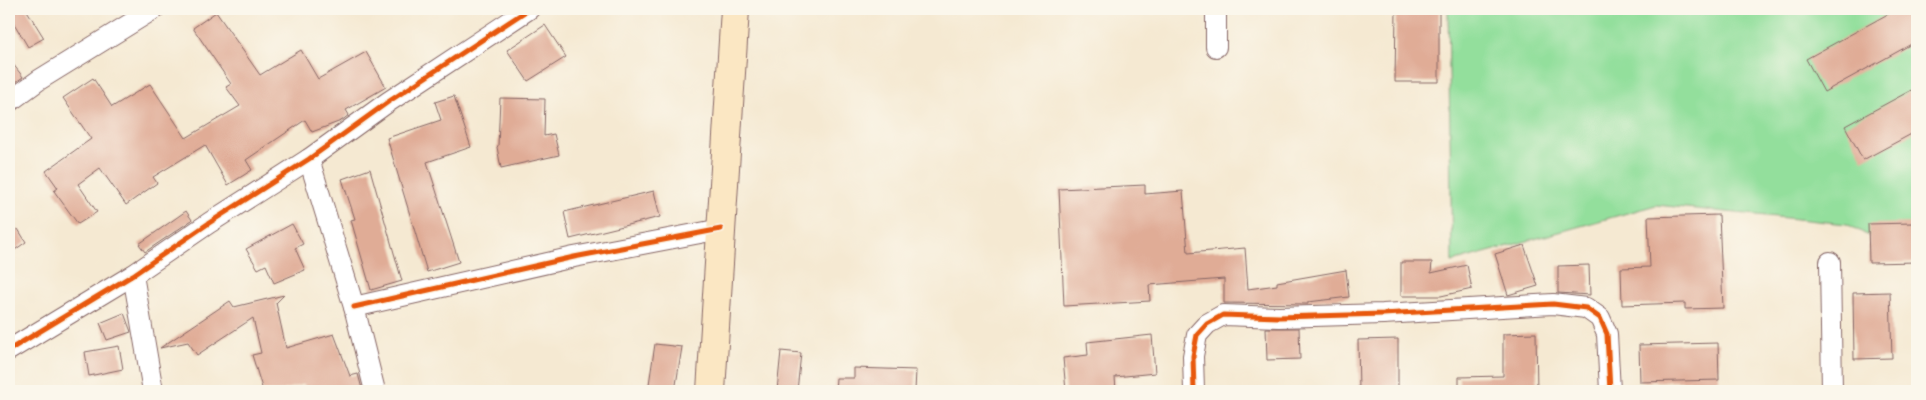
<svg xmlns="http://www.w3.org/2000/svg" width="1926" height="400" font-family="Itim,sans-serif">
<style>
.green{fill:#93df9c;stroke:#6e7f64}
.building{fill:#e0ac96}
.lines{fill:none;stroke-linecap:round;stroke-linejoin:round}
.street-casing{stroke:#866665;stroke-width:22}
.secondary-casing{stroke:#866665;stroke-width:30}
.street{stroke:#fff;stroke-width:20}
.secondary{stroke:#fbe7c3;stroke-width:28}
.cycleway-casing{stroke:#fbf7ec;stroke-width:8}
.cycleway{stroke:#e8590c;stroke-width:5}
</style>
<rect width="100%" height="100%" fill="#fbf7ec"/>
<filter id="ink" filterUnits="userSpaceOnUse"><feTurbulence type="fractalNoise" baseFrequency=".02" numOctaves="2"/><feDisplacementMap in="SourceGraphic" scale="10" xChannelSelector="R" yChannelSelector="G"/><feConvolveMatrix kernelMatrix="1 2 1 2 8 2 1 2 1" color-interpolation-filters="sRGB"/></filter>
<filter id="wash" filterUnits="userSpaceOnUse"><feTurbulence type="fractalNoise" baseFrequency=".0096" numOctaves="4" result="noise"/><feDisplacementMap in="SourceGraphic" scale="20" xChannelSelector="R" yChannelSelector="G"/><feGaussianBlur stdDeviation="1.12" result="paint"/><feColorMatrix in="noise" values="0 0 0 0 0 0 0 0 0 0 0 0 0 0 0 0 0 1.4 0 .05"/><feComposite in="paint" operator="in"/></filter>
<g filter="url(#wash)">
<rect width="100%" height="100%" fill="#f5e9d2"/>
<!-- green -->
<path class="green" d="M 1448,9 L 1917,9 L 1917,263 L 1847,224 L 1656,205 L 1452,262 Z"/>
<g id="blocks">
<!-- building -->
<g class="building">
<path d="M 9,9 L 26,9 L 44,38 L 28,47 L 9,15 Z"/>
<path d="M 1396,9 L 1439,9 L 1439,82 L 1395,82 Z"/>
<path d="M 1897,9 L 1917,9 L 1917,41 L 1824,92 L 1806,59 Z"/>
<path d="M 216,12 L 260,75 L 301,50 L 318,79 L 366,52 L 386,87 L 346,110 L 349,115 L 341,121 L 312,132 L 305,120 L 246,160 L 252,170 L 228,185 L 205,145 L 153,177 L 157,183 L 126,205 L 100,168 L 78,184 L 97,212 L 78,224 L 54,191 L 58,188 L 46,171 L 91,139 L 63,98 L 93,78 L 112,107 L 150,84 L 186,138 L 240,106 L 226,87 L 231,84 L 193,28 Z"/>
<path d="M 545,25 L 566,57 L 528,81 L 507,50 Z"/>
<path d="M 9,59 L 23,77 L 9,87 Z"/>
<path d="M 1917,87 L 1917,131 L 1863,160 L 1845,126 Z"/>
<path d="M 454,96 L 471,147 L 427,162 L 459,262 L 427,272 L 387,138 L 441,120 L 435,102 Z"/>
<path d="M 500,98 L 545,99 L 544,136 L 554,134 L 559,155 L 501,168 L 497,147 L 498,146 Z"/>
<path d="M 370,169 L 402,281 L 371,290 L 351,220 L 355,219 L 342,179 Z"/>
<path d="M 1145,185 L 1145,194 L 1183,191 L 1188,253 L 1245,248 L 1248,289 L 1277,285 L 1277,282 L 1346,270 L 1349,297 L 1308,302 L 1308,304 L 1224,303 L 1224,279 L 1149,285 L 1150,301 L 1064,306 L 1059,189 Z"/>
<path d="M 654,191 L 660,217 L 570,239 L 564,212 Z"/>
<path d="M 186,211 L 192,220 L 145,252 L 139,244 Z"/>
<path d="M 1719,215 L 1723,308 L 1685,309 L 1685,303 L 1622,305 L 1621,268 L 1650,267 L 1648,217 Z"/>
<path d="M 1913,223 L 1917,223 L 1917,262 L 1869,263 L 1868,224 Z"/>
<path d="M 292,224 L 303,244 L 295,248 L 305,270 L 274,283 L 266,265 L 258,269 L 246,249 Z"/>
<path d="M 18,229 L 26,242 L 9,254 L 9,235 Z"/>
<path d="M 1524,245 L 1538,286 L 1508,295 L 1495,254 Z"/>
<path d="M 1401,262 L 1432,262 L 1431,273 L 1467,265 L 1472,289 L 1441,296 L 1401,296 Z"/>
<path d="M 1589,265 L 1590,295 L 1558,293 L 1558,266 Z"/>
<path d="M 1890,292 L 1892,358 L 1854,359 L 1853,293 Z"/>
<path d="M 284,295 L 276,303 L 286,348 L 334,334 L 350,376 L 358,374 L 362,389 L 354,391 L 306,391 L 304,384 L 279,391 L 263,391 L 252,355 L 261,353 L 253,318 L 197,355 L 188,342 L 160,348 L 230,301 L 234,307 Z"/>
<path d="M 124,313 L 131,332 L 107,340 L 100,323 Z"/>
<path d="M 1266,328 L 1299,328 L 1300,359 L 1267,360 Z"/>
<path d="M 1536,333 L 1537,391 L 1459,391 L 1459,377 L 1503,376 L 1503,334 Z"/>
<path d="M 1152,335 L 1155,373 L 1115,377 L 1116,391 L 1066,391 L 1063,358 L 1088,355 L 1087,342 Z"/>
<path d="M 1398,339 L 1398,391 L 1359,391 L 1358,340 Z"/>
<path d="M 1718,343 L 1719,380 L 1640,382 L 1639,345 Z"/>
<path d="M 655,344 L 682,347 L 675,391 L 648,391 Z"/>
<path d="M 119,346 L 123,369 L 89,376 L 85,352 Z"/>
<path d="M 781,351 L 801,353 L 797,391 L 777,391 Z"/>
<path d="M 854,368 L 916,370 L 915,391 L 835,391 L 836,378 L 854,378 Z"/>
</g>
</g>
</g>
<g filter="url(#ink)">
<use href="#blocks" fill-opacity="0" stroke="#866665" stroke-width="1"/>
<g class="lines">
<!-- street casing -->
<g class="street-casing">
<g id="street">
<path d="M 1216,9 L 1216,47"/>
<path d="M 9,102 L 39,80 L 154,9"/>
<path d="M 309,159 L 354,307 L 375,391"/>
<path d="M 1830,262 L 1832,391"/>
<path d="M 133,275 L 153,391"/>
<path d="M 354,307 L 574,257 L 721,229"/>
<path d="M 9,350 L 133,275 L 209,223 L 309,159 L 388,102 L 529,9"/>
<path d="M 1194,391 L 1193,356 L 1197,335 L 1207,324 L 1223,315 L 1279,317 L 1383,314 L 1553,304 L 1586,308 L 1600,318 L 1607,334 L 1610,391"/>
</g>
</g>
<!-- secondary casing -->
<g class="secondary-casing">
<path id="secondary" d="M 711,391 L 735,9"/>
</g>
<!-- street -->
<use href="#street" class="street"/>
<!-- secondary -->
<use href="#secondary" class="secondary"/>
<!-- cycleway casing -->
<g class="cycleway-casing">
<g id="cycleway">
<path d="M 354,307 L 574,257 L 721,229"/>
<path d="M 9,350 L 133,275 L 209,223 L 309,159 L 388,102 L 529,9"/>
<path d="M 1194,391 L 1193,356 L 1197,335 L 1207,324 L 1223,315 L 1279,317 L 1383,314 L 1553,304 L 1586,308 L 1600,318 L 1607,334 L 1610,391"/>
</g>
</g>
<!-- cycleway -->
<use href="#cycleway" class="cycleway"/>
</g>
</g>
<!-- margin -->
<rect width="1926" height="400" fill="none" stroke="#fbf7ec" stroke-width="30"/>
</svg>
